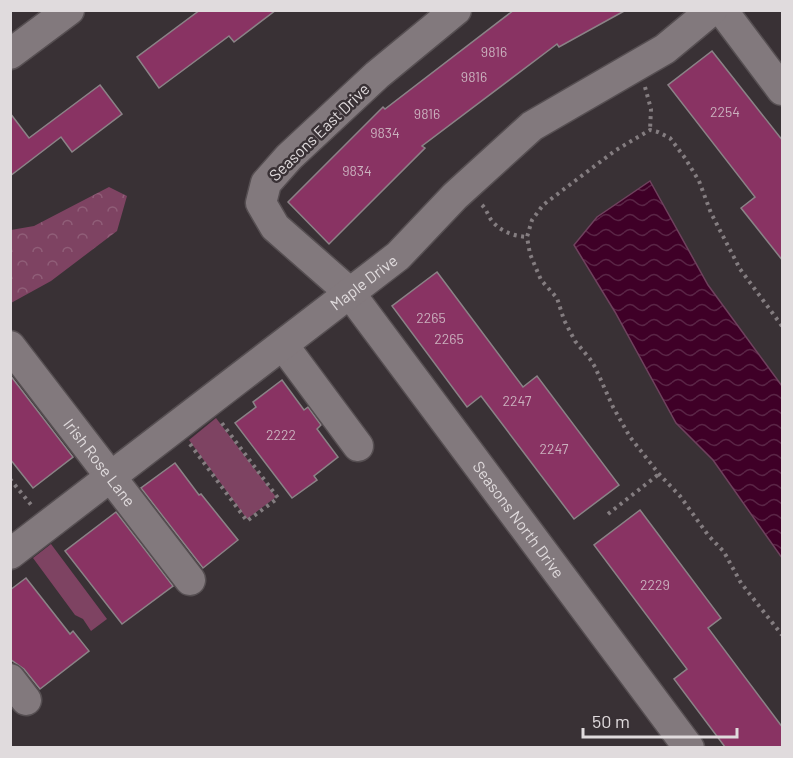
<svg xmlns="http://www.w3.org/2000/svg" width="793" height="758" font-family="Barlow,sans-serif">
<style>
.green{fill:#7e4362}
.forest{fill:url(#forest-crowns)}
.water{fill:url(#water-waves);stroke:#6f425e;stroke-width:1.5}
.building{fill:#893363;stroke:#8b8387;stroke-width:1.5}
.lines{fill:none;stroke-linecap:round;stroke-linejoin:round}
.minor-casing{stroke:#564f52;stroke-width:33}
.path{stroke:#847d80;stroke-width:4;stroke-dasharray:3 4.5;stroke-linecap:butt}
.minor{stroke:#82797d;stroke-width:30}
.labels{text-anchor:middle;stroke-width:5;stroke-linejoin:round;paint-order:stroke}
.number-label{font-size:14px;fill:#cab1be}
.street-label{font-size:16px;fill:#e0dbdd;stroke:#393135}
</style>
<defs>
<pattern id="forest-crowns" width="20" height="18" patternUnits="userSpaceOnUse" patternTransform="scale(1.5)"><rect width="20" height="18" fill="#7e4362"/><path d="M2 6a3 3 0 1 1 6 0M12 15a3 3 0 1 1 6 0" fill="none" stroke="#905e78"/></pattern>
<pattern id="water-waves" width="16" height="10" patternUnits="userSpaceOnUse" patternTransform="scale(1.5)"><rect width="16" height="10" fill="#3f0027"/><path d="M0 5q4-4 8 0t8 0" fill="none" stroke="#5a2546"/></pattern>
</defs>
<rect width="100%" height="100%" fill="#393135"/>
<!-- green -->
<g class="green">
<path d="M 216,418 L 276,497 L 247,519 L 189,440 Z"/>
<path d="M 51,544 L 107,619 L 91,631 L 83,619 L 75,615 L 33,558 Z"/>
</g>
<!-- forest -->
<path class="forest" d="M 109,187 L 127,196 L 117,231 L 51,281 L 11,303 L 11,230 L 34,226 Z"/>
<!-- water -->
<path class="water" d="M 650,181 L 708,285 L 782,386 L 782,558 L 713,460 L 676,423 L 615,312 L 574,245 L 597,217 Z"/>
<!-- building -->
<g class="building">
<path d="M 200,10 L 276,10 L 234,42 L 229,36 L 159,88 L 137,57 Z"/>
<path d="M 514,10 L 626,10 L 559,47 L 557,44 L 422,146 L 425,148 L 329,244 L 288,202 L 383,107 L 385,109 Z"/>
<path d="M 712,51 L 783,141 L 783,261 L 741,208 L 755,197 L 668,85 Z"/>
<path d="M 100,85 L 122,114 L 72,152 L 61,137 L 10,176 L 10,113 L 29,138 Z"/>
<path d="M 437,272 L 523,387 L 537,376 L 619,485 L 574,519 L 481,396 L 467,407 L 392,306 Z"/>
<path d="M 10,375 L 73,457 L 33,488 L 10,459 Z"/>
<path d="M 282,380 L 304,410 L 308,407 L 321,425 L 317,429 L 338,457 L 314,476 L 317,480 L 292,498 L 235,423 L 256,407 L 253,402 Z"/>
<path d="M 175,463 L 199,495 L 201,494 L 238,540 L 203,568 L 141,488 Z"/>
<path d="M 640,510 L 721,618 L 708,628 L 783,728 L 783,747 L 725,747 L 674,679 L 687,669 L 594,545 Z"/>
<path d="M 116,512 L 173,586 L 122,624 L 65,551 Z"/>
<path d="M 26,578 L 70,634 L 73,631 L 89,651 L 40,689 L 24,669 L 10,659 L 10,590 Z"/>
</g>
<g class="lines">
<!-- minor casing -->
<g class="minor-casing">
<g id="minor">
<path id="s1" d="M 456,10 L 377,75 L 289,157 L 266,183 L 261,203 L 275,227 L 349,292 L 689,748"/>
<path d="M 722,10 L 782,90"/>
<path d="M 10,54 L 69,10"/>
<path d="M 283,345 L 358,446"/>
<path id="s2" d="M 10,346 L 190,580"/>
<path id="s3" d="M 10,554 L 398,256 L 455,196 L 532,126 L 665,49 L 712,10"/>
<path d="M 10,679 L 26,700"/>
</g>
</g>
<!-- path -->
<g class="path">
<path d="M 645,87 L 651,109 L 650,130"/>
<path d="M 482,205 C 487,210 488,216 492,221 C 501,232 514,236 527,237"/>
<path d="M 782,326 L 740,269 L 711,213 L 699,181 L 685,158 L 670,138 L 658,132 L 650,130 L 616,150 L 543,205 L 532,220 L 527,237 L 530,254 L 541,280 L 557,298 L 564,320 L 575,341 L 590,359 L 595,367 L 613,407 L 630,437 L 659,474 L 680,496 L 708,535 L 724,552 L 741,583 L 782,635"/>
<path d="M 190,444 L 247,521 L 278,498 L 221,422"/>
<path d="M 10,479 L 32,506"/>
<path d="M 608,514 L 659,474"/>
</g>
<!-- minor -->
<use href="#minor" class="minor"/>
</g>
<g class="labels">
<!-- number labels -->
<g class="number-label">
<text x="494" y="57">9816</text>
<text x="474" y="82">9816</text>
<text x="725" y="117">2254</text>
<text x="427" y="119">9816</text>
<text x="385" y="138">9834</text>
<text x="357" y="176">9834</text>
<text x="431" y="323">2265</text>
<text x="449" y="344">2265</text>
<text x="517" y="406">2247</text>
<text x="281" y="440">2222</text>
<text x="554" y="454">2247</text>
<text x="655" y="590">2229</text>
</g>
<!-- street labels -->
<g class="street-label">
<text transform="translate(319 132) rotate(-44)" y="6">Seasons East Drive</text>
<text dy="6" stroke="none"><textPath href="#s3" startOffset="446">Maple Drive</textPath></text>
<text dy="6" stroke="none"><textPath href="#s2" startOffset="147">Irish Rose Lane</textPath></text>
<text dy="6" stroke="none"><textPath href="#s1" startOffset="688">Seasons North Drive</textPath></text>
</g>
</g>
<!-- border -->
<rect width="793" height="758" fill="none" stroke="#e0dbdd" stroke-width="24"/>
<!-- scale -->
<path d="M583 728v9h154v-9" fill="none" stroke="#e0dbdd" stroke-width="3"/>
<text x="592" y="728" font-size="18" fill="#e0dbdd" stroke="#393135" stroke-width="4.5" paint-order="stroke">50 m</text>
</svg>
